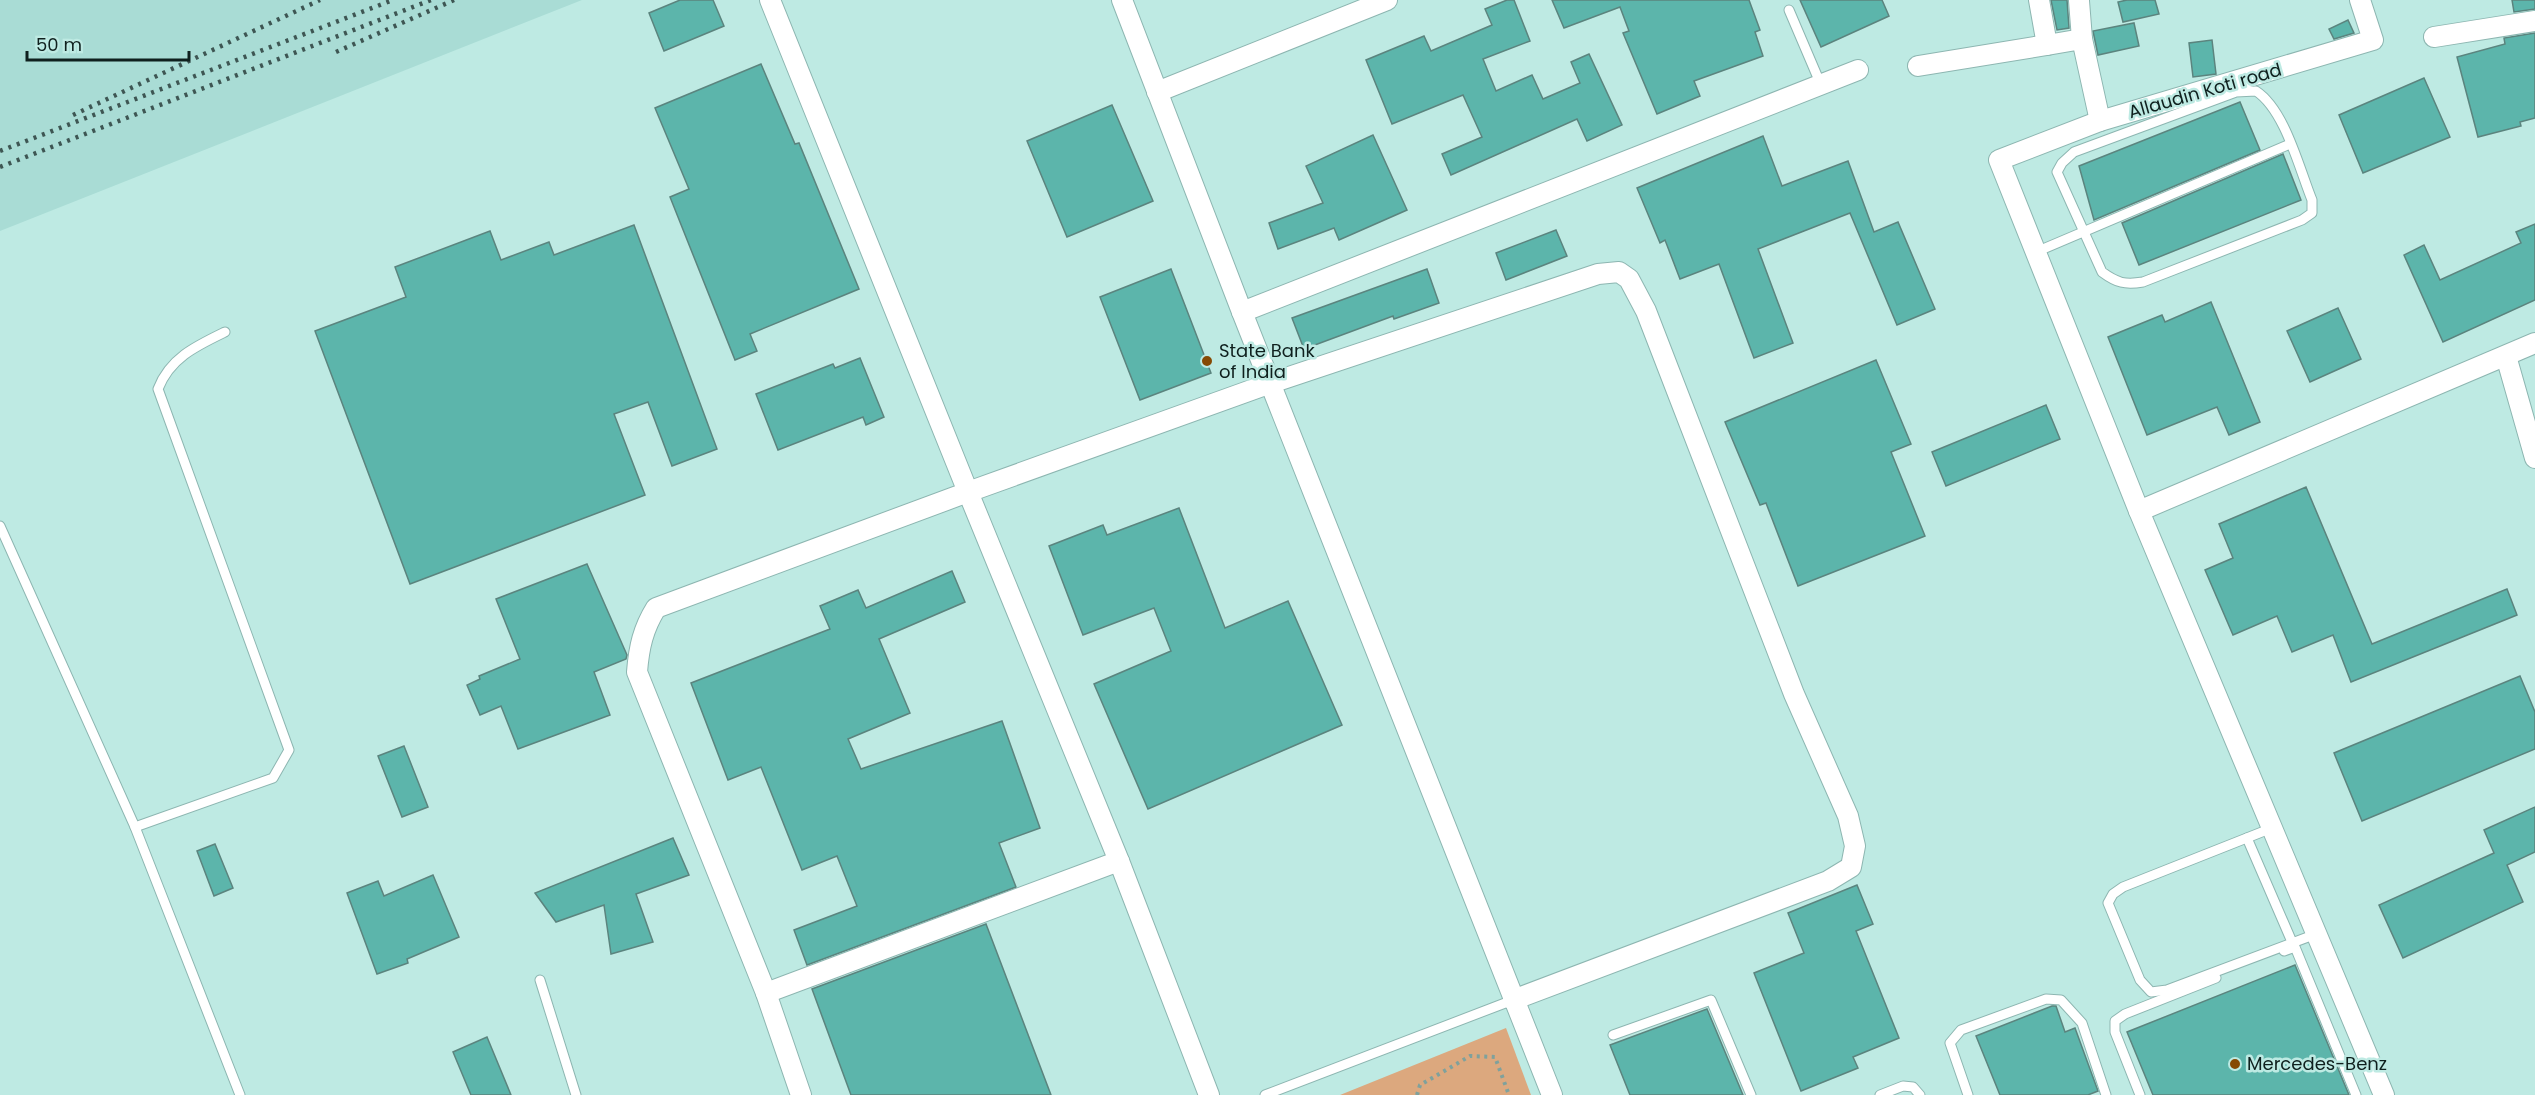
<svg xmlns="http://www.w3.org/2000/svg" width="2535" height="1095" font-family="Poppins,sans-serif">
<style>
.built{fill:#a9dcd5}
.green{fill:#dca87e}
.building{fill:#5cb5ab;stroke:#5b847e;stroke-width:1.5}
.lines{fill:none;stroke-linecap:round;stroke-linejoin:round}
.lane-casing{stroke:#8db6b1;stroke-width:11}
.street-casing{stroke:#8db6b1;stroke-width:22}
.path{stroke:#7fa19c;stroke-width:4;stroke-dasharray:3 4.5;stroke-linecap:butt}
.lane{stroke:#fff;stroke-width:9}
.street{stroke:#fff;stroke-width:20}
.rail{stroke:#3e5653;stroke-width:4.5;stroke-dasharray:3 6;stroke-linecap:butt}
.poi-dot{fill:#864a04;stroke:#beeae3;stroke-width:2}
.labels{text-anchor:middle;stroke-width:5;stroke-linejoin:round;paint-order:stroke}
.street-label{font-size:18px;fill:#0f201e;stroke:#beeae3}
.poi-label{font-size:18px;fill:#0f201e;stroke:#beeae3;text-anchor:start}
</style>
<rect width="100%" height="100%" fill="#beeae3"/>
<!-- built -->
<path class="built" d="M 0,0 L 582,0 L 0,231 Z"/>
<!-- green -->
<path class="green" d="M 1506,1028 L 1531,1095 L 1340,1095 Z"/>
<!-- building -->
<g class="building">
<path d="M 680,0 L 713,0 L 724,26 L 664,51 L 649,13 Z"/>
<path d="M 1507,0 L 1514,0 L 1530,41 L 1483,59 L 1496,91 L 1532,75 L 1543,99 L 1580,83 L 1571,62 L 1589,54 L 1622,125 L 1587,141 L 1577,119 L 1451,175 L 1442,154 L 1482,137 L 1463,95 L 1392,124 L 1366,60 L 1424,36 L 1431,51 L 1492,25 L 1485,9 Z"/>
<path d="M 1552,0 L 1749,0 L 1760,30 L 1755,32 L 1763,56 L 1694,81 L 1700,96 L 1657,114 L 1623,33 L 1629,31 L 1620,7 L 1564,28 Z"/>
<path d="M 1800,0 L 1882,0 L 1889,16 L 1821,47 Z"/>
<path d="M 2051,0 L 2067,0 L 2069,28 L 2057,30 Z"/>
<path d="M 2127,0 L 2155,0 L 2159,14 L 2123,22 L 2118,2 Z"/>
<path d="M 2512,0 L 2535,0 L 2535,9 L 2514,12 Z"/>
<path d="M 2348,20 L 2354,33 L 2334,39 L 2329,29 Z"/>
<path d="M 2134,23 L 2139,46 L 2098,55 L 2093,31 Z"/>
<path d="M 2535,33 L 2535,118 L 2520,122 L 2521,126 L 2478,137 L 2457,57 L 2505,44 L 2504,38 Z"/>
<path d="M 2212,40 L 2216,74 L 2193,77 L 2189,43 Z"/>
<path d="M 761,64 L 795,144 L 799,143 L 859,289 L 750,334 L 757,351 L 735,360 L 670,197 L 689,189 L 655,108 Z"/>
<path d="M 2424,78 L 2450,137 L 2363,173 L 2339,115 Z"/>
<path d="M 2240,102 L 2260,150 L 2094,220 L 2079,166 Z"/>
<path d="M 1112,105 L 1153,201 L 1067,237 L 1027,141 Z"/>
<path d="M 1373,135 L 1407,210 L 1339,240 L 1334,228 L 1278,249 L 1269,223 L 1323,203 L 1306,166 Z"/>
<path d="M 1763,136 L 1782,186 L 1848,161 L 1874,232 L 1898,222 L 1935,309 L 1897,325 L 1850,213 L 1758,249 L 1793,343 L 1754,358 L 1719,264 L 1680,279 L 1665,240 L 1660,243 L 1637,188 Z"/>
<path d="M 2283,154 L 2301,200 L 2139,265 L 2122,223 Z"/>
<path d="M 2535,224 L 2535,300 L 2443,342 L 2404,255 L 2424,245 L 2440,280 L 2521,243 L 2516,232 Z"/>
<path d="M 634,225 L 717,449 L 672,466 L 648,402 L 614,414 L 645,495 L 410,584 L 315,331 L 406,297 L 395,267 L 490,231 L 501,260 L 549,242 L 554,255 Z"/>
<path d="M 1556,230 L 1567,256 L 1506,280 L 1496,253 Z"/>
<path d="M 1171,269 L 1211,373 L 1140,400 L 1100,297 Z"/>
<path d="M 1427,269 L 1439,303 L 1394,319 L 1393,316 L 1304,349 L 1292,318 Z"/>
<path d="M 2211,302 L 2260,422 L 2229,435 L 2217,407 L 2147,435 L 2108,337 L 2162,315 L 2165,322 Z"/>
<path d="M 2338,308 L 2361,359 L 2310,382 L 2287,331 Z"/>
<path d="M 860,358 L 884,417 L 866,425 L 863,417 L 778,450 L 756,394 L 833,364 L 835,368 Z"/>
<path d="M 1876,360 L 1911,444 L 1891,452 L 1925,536 L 1798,586 L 1766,503 L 1760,505 L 1725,422 Z"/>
<path d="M 2046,405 L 2060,439 L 1946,486 L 1932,452 Z"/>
<path d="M 2306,487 L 2372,644 L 2507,589 L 2517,615 L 2351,682 L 2333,635 L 2292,652 L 2277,616 L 2233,635 L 2205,570 L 2233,558 L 2219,524 Z"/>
<path d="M 1179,508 L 1225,628 L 1288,601 L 1342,725 L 1148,809 L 1094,684 L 1171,651 L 1154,608 L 1083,635 L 1049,546 L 1103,525 L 1107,535 Z"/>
<path d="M 587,564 L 627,655 L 626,659 L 594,672 L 610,715 L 518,749 L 501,706 L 480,715 L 467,685 L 480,679 L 479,676 L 520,659 L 496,599 Z"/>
<path d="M 952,571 L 965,602 L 879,639 L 910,713 L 848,739 L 861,769 L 1002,721 L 1040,828 L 999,843 L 1016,887 L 807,965 L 794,930 L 857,906 L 837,856 L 802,870 L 761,767 L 728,780 L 691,683 L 830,629 L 820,606 L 858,590 L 866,608 Z"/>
<path d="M 2520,676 L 2535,712 L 2535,749 L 2362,821 L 2334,753 Z"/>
<path d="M 404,746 L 428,807 L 402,817 L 378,756 Z"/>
<path d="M 2535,807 L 2535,852 L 2507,865 L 2523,902 L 2403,958 L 2379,905 L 2494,853 L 2484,830 Z"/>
<path d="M 673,838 L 689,875 L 636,894 L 653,942 L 611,954 L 604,905 L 556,922 L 535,893 Z"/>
<path d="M 215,844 L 233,888 L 214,896 L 197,851 Z"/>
<path d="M 433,875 L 459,937 L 407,959 L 408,963 L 377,974 L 347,893 L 378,881 L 384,896 Z"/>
<path d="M 1857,885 L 1873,924 L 1856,931 L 1899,1038 L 1853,1057 L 1858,1068 L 1801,1091 L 1754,973 L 1804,953 L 1788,913 Z"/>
<path d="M 986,924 L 1051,1095 L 851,1095 L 812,989 Z"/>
<path d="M 2295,965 L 2349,1095 L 2153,1095 L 2127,1032 Z"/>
<path d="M 2052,1006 L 2056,1006 L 2065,1032 L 2075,1028 L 2098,1091 L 2088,1095 L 2000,1095 L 1976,1036 Z"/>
<path d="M 1707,1009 L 1743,1095 L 1630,1095 L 1610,1045 Z"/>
<path d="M 487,1037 L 511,1095 L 471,1095 L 453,1052 Z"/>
</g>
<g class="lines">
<!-- lane casing -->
<g class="lane-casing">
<g id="lane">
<path d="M 1789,10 L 1821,85"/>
<path d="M 2256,91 C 2285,110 2299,168 2312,200 L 2312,213 L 2302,220 L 2143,282 C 2125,285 2117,283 2102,272 L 2057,172 L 2062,163 L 2074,152 L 2236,92 Z"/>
<path d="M 2036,252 L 2290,144"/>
<path d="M 225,332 C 196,346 170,358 158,389 L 289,750 L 273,778 L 135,827 L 240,1095"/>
<path d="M 0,526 L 135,827"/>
<path d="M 2272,828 L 2123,887 L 2113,894 L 2108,903 L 2140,980 L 2151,992 L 2167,990 L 2316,934"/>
<path d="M 2247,838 L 2292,942"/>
<path d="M 2284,951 L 2295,947 L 2356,1095"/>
<path d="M 540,980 L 576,1095"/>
<path d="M 1613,1035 L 1711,1000 L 1751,1095"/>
<path d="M 1265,1095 L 1513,1000"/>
<path d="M 1880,1095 L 1903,1086 L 1913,1087 L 1920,1095"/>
<path d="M 1968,1095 L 1950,1043 L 1961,1030 L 2046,999 L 2061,1000 L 2082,1023 L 2106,1095"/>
<path d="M 2140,1095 L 2115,1032 L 2115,1021 L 2125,1014 L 2216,978"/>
</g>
</g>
<!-- street casing -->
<g class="street-casing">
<g id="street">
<path d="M 770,0 L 968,492 L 656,608 C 643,629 639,647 637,672 L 766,993 L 801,1095"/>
<path d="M 1122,0 L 1242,312 L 1552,1095"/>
<path d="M 2039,0 L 2047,45 L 2082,39 L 2100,121"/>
<path d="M 2360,0 L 2373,40 L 2100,121 L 1999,160 L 2139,511 L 2384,1095"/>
<path d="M 2079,1 L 2082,39"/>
<path d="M 2434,37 L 2535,21"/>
<path d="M 1918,66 L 2047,45"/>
<path d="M 1157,92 L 1387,0"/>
<path d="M 1242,312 L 1858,70"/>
<path d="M 2506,356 L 2535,458"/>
<path d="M 2139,511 L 2535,343"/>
<path d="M 766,993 L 1119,861"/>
<path d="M 1209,1095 L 1119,861 L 968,492 L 1271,383 L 1598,274 L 1619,272 L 1629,279 L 1646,311 L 1794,694 L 1848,816 L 1855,846 L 1851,867 L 1828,881 L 1513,1000"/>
</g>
</g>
<!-- path -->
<path class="path" d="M 1417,1095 L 1420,1085 L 1470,1056 L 1495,1057 L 1509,1095"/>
<!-- lane -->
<use href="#lane" class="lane"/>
<!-- street -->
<use href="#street" class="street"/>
<!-- rail -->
<g class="rail">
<path d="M 336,52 L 454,0"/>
<path d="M 73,115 L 320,0"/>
<path d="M 0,151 L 393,0"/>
<path d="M 0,167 L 431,0"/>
</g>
</g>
<!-- markers -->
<g class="poi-dot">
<circle cx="1207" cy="361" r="6"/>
<circle cx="2235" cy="1064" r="6"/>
</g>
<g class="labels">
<!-- street labels -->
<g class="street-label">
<text transform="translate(2205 91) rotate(-16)" y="6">Allaudin Koti road</text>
</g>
<!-- poi labels -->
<g class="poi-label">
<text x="1219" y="357">State Bank<tspan x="1219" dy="21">of India</tspan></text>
<text x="2247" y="1070">Mercedes-Benz</text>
</g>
</g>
<!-- scale -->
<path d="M27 51v9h162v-9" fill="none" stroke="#0f201e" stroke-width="3"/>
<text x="36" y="51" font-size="18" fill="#0f201e" stroke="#beeae3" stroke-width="4.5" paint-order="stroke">50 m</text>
</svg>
